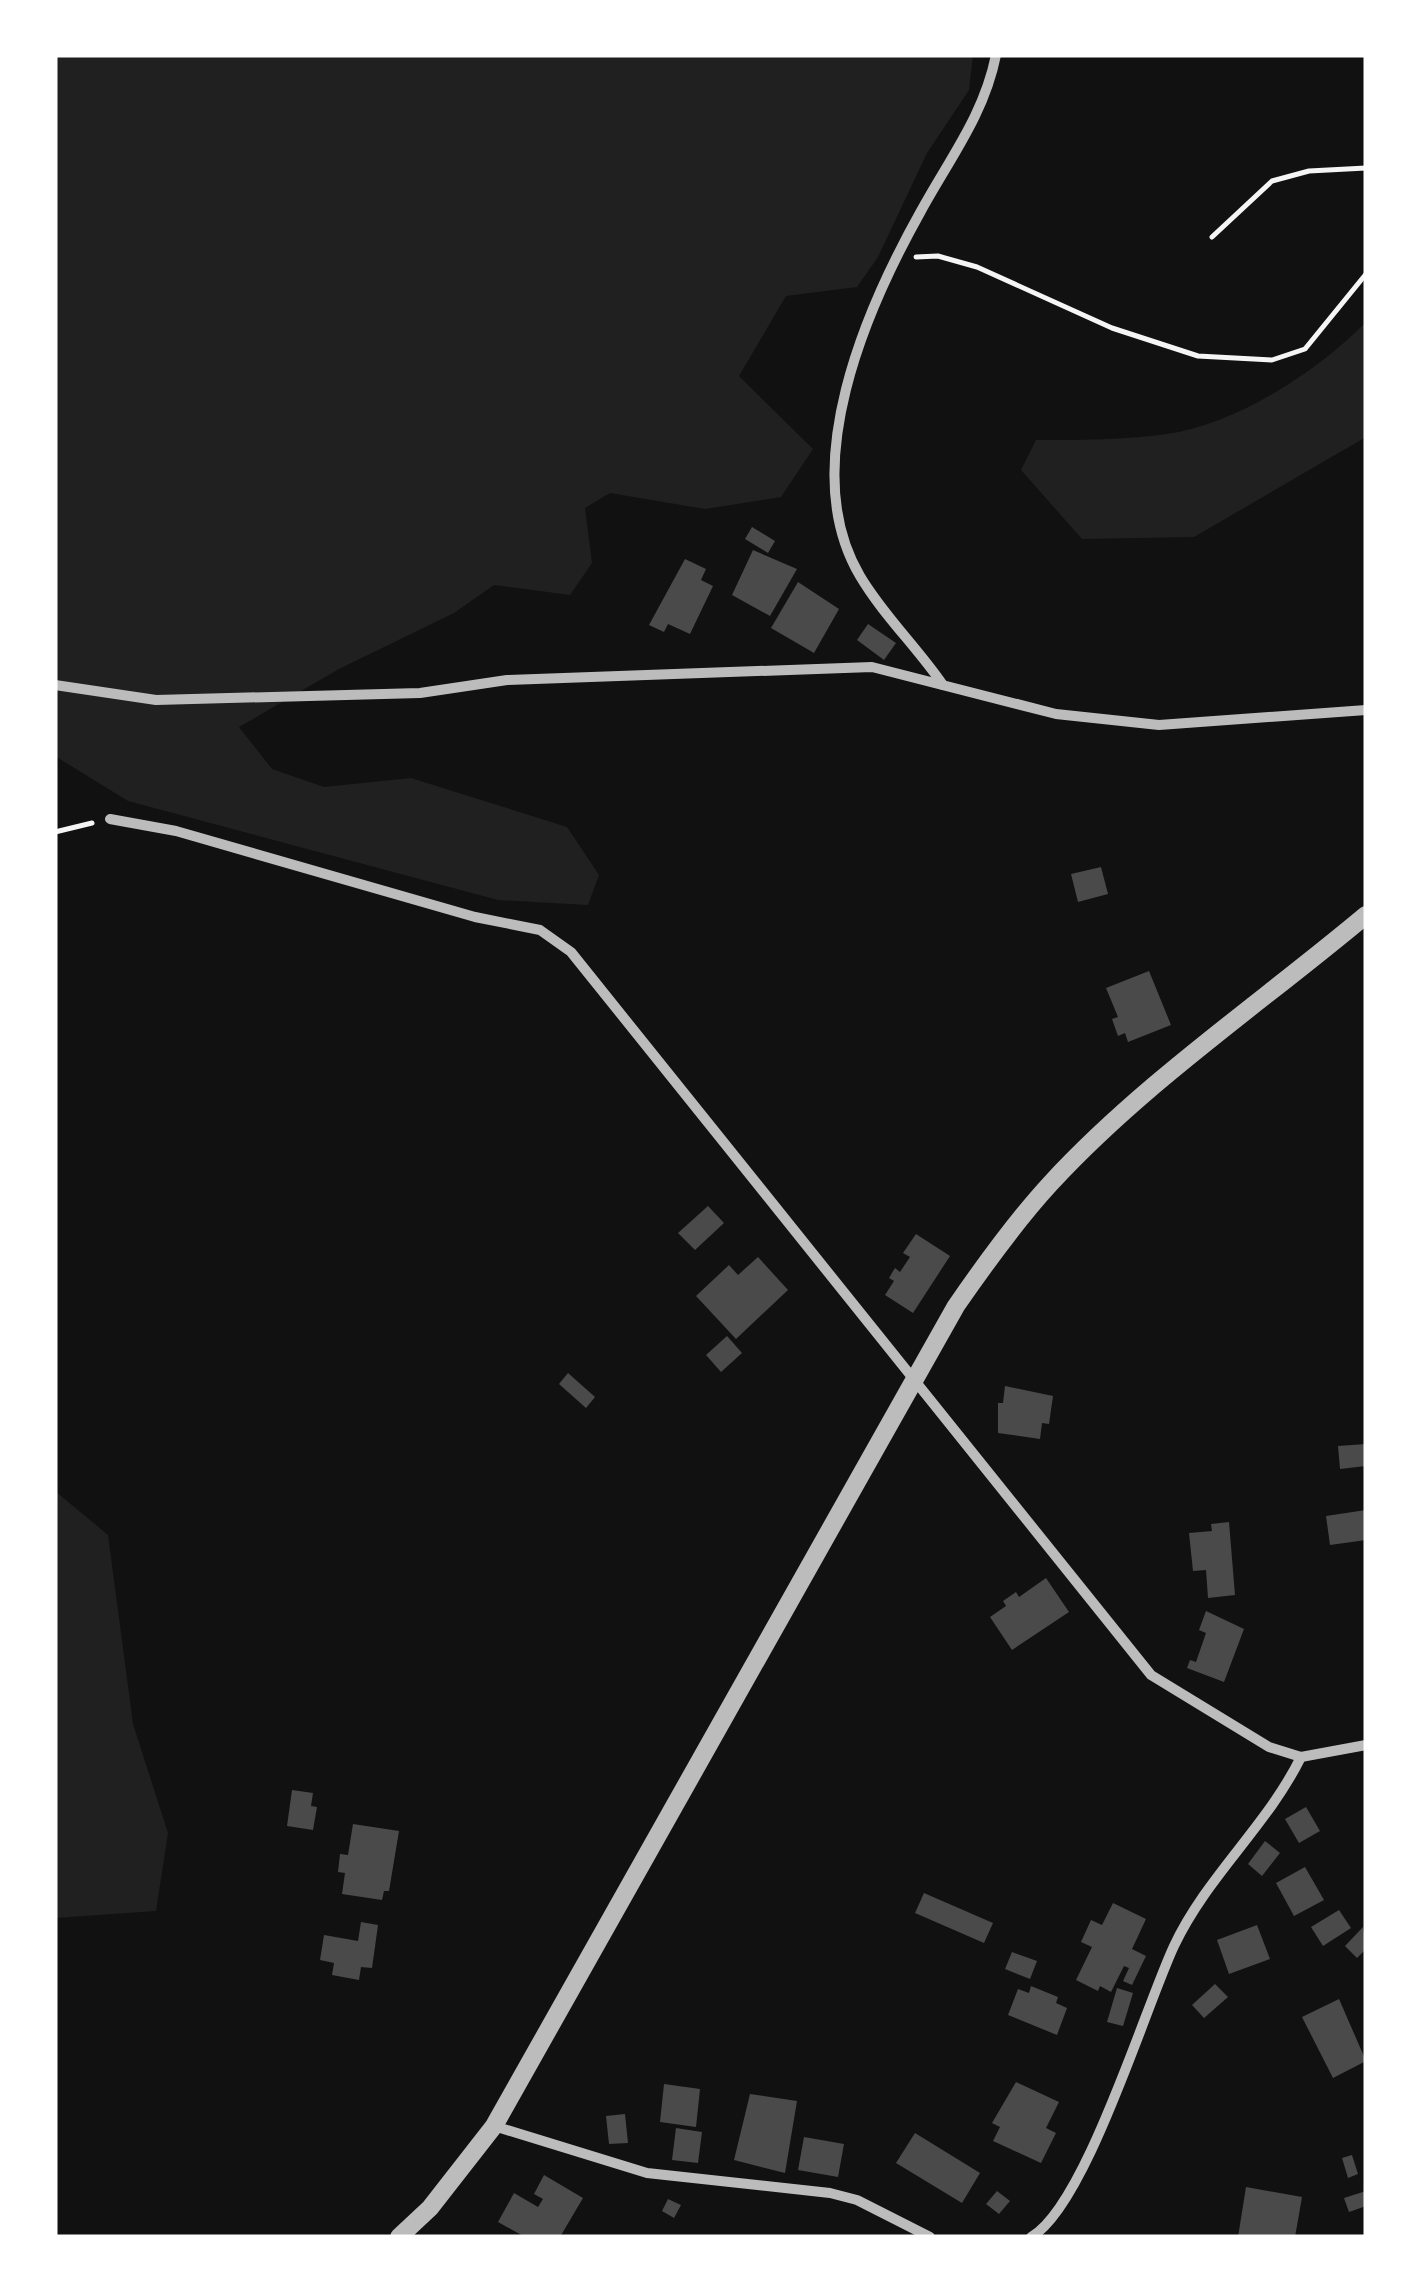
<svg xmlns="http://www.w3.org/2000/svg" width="1421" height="2292" font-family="Helvetica,sans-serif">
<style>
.green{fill:#202020}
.building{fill:#4a4a4a}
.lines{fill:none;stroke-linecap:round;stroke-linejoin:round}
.path{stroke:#f5f5f5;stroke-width:5}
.minor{stroke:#bcbcbc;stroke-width:10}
.tertiary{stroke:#bcbcbc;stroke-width:18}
</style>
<rect width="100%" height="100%" fill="#111"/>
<!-- green -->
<g class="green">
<path d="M 55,55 L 973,55 L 969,90 L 927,153 L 878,257 L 857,287 L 786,296 L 739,376 L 813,449 L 781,497 L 705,509 L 610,493 L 585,508 L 592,563 L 570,595 L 494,585 L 454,613 L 339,669 L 239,727 L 272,769 L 324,787 L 411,778 L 567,827 L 599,875 L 588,905 L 498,900 L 128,801 L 55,756 Z"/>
<path d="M 1366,322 L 1366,437 L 1194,537 L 1082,539 L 1021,470 L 1036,440 C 1080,440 1124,440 1167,434 C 1237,424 1318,371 1366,322 Z"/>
<path d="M 55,1491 L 108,1535 L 133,1724 L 168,1833 L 156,1911 L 55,1918 Z"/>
</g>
<!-- building -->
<g class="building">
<path d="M 752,527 L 775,541 L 768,553 L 745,539 Z"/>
<path d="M 753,550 L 797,569 L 770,616 L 732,595 Z"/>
<path d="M 685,559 L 706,569 L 701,580 L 713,586 L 690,634 L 668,624 L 664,632 L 649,625 Z"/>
<path d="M 798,582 L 839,609 L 814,653 L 771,628 Z"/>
<path d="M 868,624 L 896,643 L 884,660 L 857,640 Z"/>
<path d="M 1101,867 L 1108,894 L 1078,902 L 1071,874 Z"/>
<path d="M 1149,971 L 1171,1025 L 1128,1042 L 1125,1033 L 1118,1036 L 1112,1019 L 1118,1017 L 1106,988 Z"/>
<path d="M 708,1206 L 724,1223 L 695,1250 L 678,1233 Z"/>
<path d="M 916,1234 L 950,1256 L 913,1313 L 885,1295 L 894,1281 L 889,1278 L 895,1268 L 900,1272 L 910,1257 L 903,1253 Z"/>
<path d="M 758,1257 L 788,1290 L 736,1339 L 696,1296 L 729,1265 L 738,1275 Z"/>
<path d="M 727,1336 L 742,1353 L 721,1372 L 706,1355 Z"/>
<path d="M 568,1373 L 595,1397 L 586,1408 L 559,1384 Z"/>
<path d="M 1005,1386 L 1053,1396 L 1049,1424 L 1042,1423 L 1040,1439 L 998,1433 L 998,1403 L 1003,1403 Z"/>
<path d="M 1366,1444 L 1366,1466 L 1340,1469 L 1338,1446 Z"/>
<path d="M 1366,1510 L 1366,1540 L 1330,1545 L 1326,1516 Z"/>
<path d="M 1229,1522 L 1235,1595 L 1208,1598 L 1206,1570 L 1193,1571 L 1189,1533 L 1212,1531 L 1211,1524 Z"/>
<path d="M 1046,1578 L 1069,1612 L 1012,1650 L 990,1617 L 1006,1606 L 1003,1601 L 1016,1592 L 1019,1597 Z"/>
<path d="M 1206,1611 L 1244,1629 L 1224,1682 L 1187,1668 L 1190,1660 L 1196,1662 L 1206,1633 L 1199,1630 Z"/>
<path d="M 292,1790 L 313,1793 L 311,1806 L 317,1807 L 313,1830 L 287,1826 Z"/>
<path d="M 1306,1807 L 1320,1831 L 1299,1843 L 1285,1819 Z"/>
<path d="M 353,1824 L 399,1831 L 389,1891 L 384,1891 L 382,1900 L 342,1894 L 345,1873 L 338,1872 L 340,1854 L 348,1855 Z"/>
<path d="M 1265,1841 L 1280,1853 L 1262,1876 L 1248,1864 Z"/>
<path d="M 1305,1867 L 1324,1900 L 1294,1916 L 1276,1883 Z"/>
<path d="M 924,1893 L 993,1923 L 984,1943 L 915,1913 Z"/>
<path d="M 1113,1903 L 1146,1919 L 1132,1949 L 1146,1956 L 1132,1985 L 1123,1981 L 1129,1968 L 1124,1966 L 1111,1992 L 1100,1986 L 1098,1991 L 1076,1980 L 1092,1947 L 1081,1942 L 1091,1920 L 1102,1925 Z"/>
<path d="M 1339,1910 L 1351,1928 L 1323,1946 L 1311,1927 Z"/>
<path d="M 361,1922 L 378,1925 L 372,1968 L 361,1967 L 359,1980 L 332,1975 L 334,1963 L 320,1960 L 324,1935 L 358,1941 Z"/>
<path d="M 1257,1925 L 1270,1959 L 1229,1974 L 1217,1940 Z"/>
<path d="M 1363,1927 L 1366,1949 L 1357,1958 L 1345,1946 Z"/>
<path d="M 1012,1952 L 1037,1961 L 1030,1979 L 1005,1969 Z"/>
<path d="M 1215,1984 L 1228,1997 L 1204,2018 L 1192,2005 Z"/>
<path d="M 1031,1986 L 1058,1997 L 1056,2003 L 1067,2008 L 1057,2035 L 1008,2015 L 1018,1989 L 1029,1993 Z"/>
<path d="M 1117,1988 L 1133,1993 L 1123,2026 L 1107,2022 Z"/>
<path d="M 1339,1999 L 1366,2061 L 1333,2078 L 1302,2017 Z"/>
<path d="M 1016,2082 L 1059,2102 L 1046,2128 L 1056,2133 L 1041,2163 L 993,2141 L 1000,2127 L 992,2123 Z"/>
<path d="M 664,2084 L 700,2089 L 696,2127 L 660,2122 Z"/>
<path d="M 750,2094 L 797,2101 L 785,2173 L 734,2160 Z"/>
<path d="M 625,2114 L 628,2143 L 609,2144 L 606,2116 Z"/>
<path d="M 676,2128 L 702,2132 L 698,2163 L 672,2160 Z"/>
<path d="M 915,2133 L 980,2173 L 962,2203 L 896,2163 Z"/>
<path d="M 804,2137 L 844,2144 L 838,2177 L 798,2170 Z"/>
<path d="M 1352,2155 L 1358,2174 L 1348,2178 L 1342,2158 Z"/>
<path d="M 544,2175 L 583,2198 L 560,2237 L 525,2237 L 498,2222 L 514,2193 L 538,2207 L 543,2199 L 534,2194 Z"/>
<path d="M 1246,2187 L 1302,2197 L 1295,2237 L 1238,2237 Z"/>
<path d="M 997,2191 L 1010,2201 L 999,2214 L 986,2204 Z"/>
<path d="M 1366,2191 L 1366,2206 L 1349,2212 L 1344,2198 Z"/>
<path d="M 668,2199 L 681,2205 L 674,2218 L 662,2211 Z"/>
</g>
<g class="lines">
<!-- path -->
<g class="path">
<path d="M 1212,237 L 1272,181 L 1309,171 L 1366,168"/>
<path d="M 916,257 L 938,256 L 977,267 L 1112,328 L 1198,356 L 1272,360 L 1305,349 L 1366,274"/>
<path d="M 55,832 L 92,823"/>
</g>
<!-- minor -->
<g class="minor">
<path d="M 55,685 L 156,700 L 420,693 L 507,680 L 872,667 L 1056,714 L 1159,725 L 1366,710"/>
<path d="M 943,685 C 917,647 883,615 860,576 C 796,468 866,309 921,211 C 950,158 984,115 996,55"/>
<path d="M 110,819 L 176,831 L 475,917 L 540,930 L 571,952 L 1151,1675 L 1269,1747 L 1301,1757 L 1366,1745"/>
<path d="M 494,2126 L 647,2173 L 830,2193 L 857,2200 L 930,2237"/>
<path d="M 1031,2237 C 1085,2207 1145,2008 1174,1946 C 1207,1876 1267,1826 1301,1757"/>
</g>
<!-- tertiary -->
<path class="tertiary" d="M 399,2237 L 430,2208 L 494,2126 L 956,1306 C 985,1264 1015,1222 1050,1184 C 1143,1083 1261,1003 1366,915"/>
</g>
<!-- border -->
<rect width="1421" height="2292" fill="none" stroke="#ffffff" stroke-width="115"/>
</svg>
